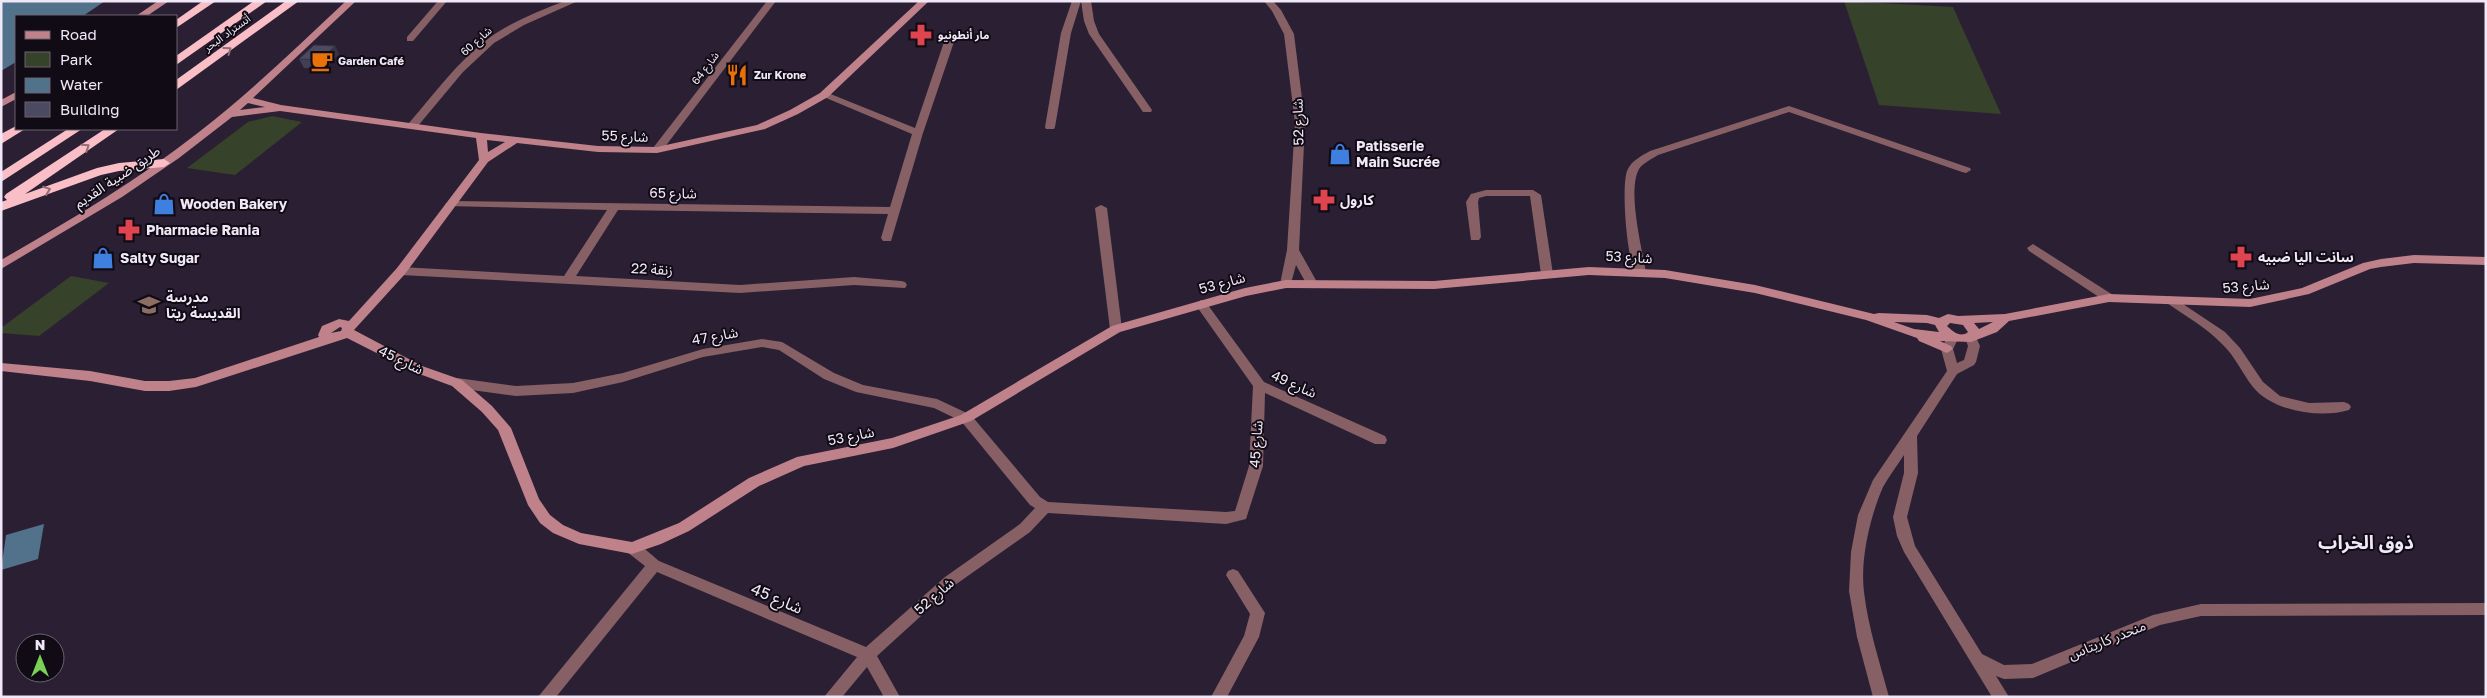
<svg xmlns="http://www.w3.org/2000/svg" width="2487" height="698" font-family="'Golos Text','Noto Sans Arabic',sans-serif">
<style>
.green{fill:#364229}
.water{fill:#52728c}
.lines{fill:none;stroke-linecap:round;stroke-linejoin:round}
.street{fill:#876065;fill-rule:evenodd}
.secondary{fill:#bf818a;fill-rule:evenodd}
.highway{fill:#fabec6;fill-rule:evenodd}
.wall{fill:#413f54}
.shaded-wall{fill:#353345}
.building{fill:#4c4962;stroke:#353345}
.oneway{stroke:#916d76}
.labels{text-anchor:middle;stroke-width:4;stroke-linejoin:round;paint-order:stroke}
.far-street-label{font-size:11px;fill:#f0e8f7;stroke:#110b15}
.far-poi-label{font-size:11px;font-weight:bold;fill:#f0e8f7;stroke:#110b15;text-anchor:start}
.street-label{font-size:14px;fill:#f0e8f7;stroke:#110b15}
.poi-label{font-size:14px;font-weight:bold;fill:#f0e8f7;stroke:#110b15;text-anchor:start}
.near-street-label{font-size:16px;fill:#f0e8f7;stroke:#110b15}
.district-label{font-size:19px;font-weight:bold;fill:#f0e8f7;stroke:#110b15}
</style>
<rect width="100%" height="100%" fill="#2b1f34"/>
<!-- green -->
<g class="green">
<path d="M 1844,1 L 1953,7 L 2001,114 L 1879,105 Z"/>
<path d="M 272,116 L 302,122 L 235,175 L 187,168 L 248,122 Z"/>
<path d="M 71,276 L 109,283 L 39,336 L 1,333 L 1,328 Z"/>
</g>
<!-- water -->
<g class="water">
<path d="M 1,1 L 105,1 L 83,16 L 16,16 L 16,62 L 1,71 Z"/>
<path d="M 44,524 L 38,559 L 1,570 L 6,535 Z"/>
</g>
<g class="lines">
<!-- street -->
<g class="street">
<path d="M 438,1 L 447,1 L 413,41 L 407,41 L 407,37 Z"/>
<path d="M 565,1 L 578,1 L 524,25 L 494,43 L 463,72 L 417,127 L 409,127 L 409,123 C 434,94 458,61 489,38 C 511,22 539,11 565,1 Z"/>
<path d="M 767,1 L 776,1 L 661,152 L 653,152 L 653,148 Z"/>
<path d="M 1072,1 L 1091,1 L 1094,21 L 1099,34 L 1152,110 L 1151,112 L 1143,112 L 1089,34 L 1084,21 L 1081,1 L 1071,33 L 1055,127 L 1054,129 L 1046,129 L 1045,127 L 1061,33 Z"/>
<path d="M 1264,1 L 1273,1 L 1281,10 L 1294,34 L 1305,123 L 1299,250 L 1317,282 L 1311,286 L 1307,285 L 1296,265 L 1290,287 L 1286,288 L 1280,284 L 1287,250 L 1295,123 L 1284,34 L 1272,11 Z"/>
<path d="M 951,33 L 956,36 L 923,133 L 891,241 L 883,241 L 881,238 L 888,214 L 618,210 L 576,276 L 740,285 L 854,277 L 901,281 L 905,282 L 907,285 L 905,288 L 854,285 L 740,293 L 401,275 L 395,271 L 401,267 L 564,276 L 607,210 L 447,206 L 445,204 L 451,201 L 890,207 L 912,134 L 819,95 L 824,92 L 828,93 L 915,128 L 946,36 Z"/>
<path d="M 1789,106 L 1970,168 L 1971,170 L 1966,173 L 1962,172 L 1789,112 L 1658,155 C 1652,159 1643,163 1639,169 C 1627,191 1642,248 1646,273 L 1640,277 L 1636,276 C 1627,259 1621,189 1627,171 C 1631,161 1641,156 1650,151 Z"/>
<path d="M 1486,190 L 1533,190 L 1541,195 L 1553,274 L 1551,277 L 1547,278 L 1541,274 L 1530,196 L 1486,196 L 1479,198 L 1478,202 L 1481,237 L 1479,240 L 1471,240 L 1466,202 L 1471,194 Z"/>
<path d="M 1101,205 L 1107,208 L 1122,329 L 1116,333 L 1110,329 L 1095,208 Z"/>
<path d="M 2033,244 L 2113,295 L 2115,298 L 2113,301 L 2105,301 L 2029,251 L 2027,248 Z"/>
<path d="M 2171,296 L 2225,332 L 2240,348 L 2263,382 L 2280,396 L 2309,403 L 2344,402 L 2349,404 L 2351,407 L 2349,410 C 2320,419 2272,411 2253,387 C 2242,373 2235,356 2222,344 C 2206,327 2185,316 2167,303 L 2165,300 L 2167,297 Z"/>
<path d="M 1201,300 L 1205,301 L 1264,382 L 1385,436 L 1387,440 L 1385,444 L 1375,444 L 1265,393 L 1263,466 L 1246,519 L 1226,524 L 1048,513 L 1030,532 L 955,585 L 877,656 L 900,697 L 884,697 L 867,667 L 842,697 L 824,697 L 857,657 L 657,572 L 556,697 L 538,697 L 645,566 L 627,552 L 625,548 L 627,544 C 638,540 650,554 659,561 L 866,647 L 945,577 L 1020,524 L 1035,508 L 1030,505 L 961,421 L 934,408 L 856,392 L 824,379 L 779,350 L 762,347 L 703,357 L 623,382 L 573,393 L 516,396 L 457,388 L 451,383 L 452,380 L 457,378 L 516,386 L 573,383 L 623,373 L 703,349 L 762,339 L 782,342 L 834,373 L 863,385 L 937,399 L 971,415 L 1040,497 L 1048,502 L 1226,512 L 1235,511 L 1249,466 L 1253,386 L 1195,304 Z"/>
<path d="M 1953,333 L 1959,337 L 1953,349 L 1957,363 L 1964,360 L 1968,346 L 1965,338 L 1967,335 L 1975,335 L 1980,346 L 1976,362 L 1974,365 L 1957,374 L 1917,436 L 1918,473 L 1907,517 L 1915,546 L 1982,654 L 2004,665 L 2032,664 L 2153,615 L 2201,604 L 2486,603 L 2486,615 L 2201,616 L 2160,625 L 2033,678 L 2004,679 L 1996,676 L 2009,697 L 1992,697 L 1904,552 L 1897,536 L 1893,517 L 1904,473 L 1904,455 C 1897,466 1889,476 1883,487 C 1870,517 1860,559 1864,592 C 1868,627 1880,663 1889,697 L 1873,697 L 1857,637 L 1849,591 L 1851,552 L 1858,515 L 1873,480 L 1947,371 L 1941,349 L 1949,334 Z"/>
<path d="M 1233,569 L 1238,571 L 1265,613 L 1259,637 L 1227,697 L 1211,697 L 1244,636 L 1250,614 L 1226,575 L 1228,571 Z"/>
</g>
<!-- secondary -->
<g class="secondary">
<path d="M 158,1 L 169,1 L 147,16 L 136,16 Z"/>
<path d="M 346,1 L 356,1 L 253,98 L 281,105 L 481,133 L 598,146 L 657,147 L 757,125 L 790,110 L 820,93 L 919,1 L 929,1 L 828,97 L 798,114 L 765,129 L 657,153 L 598,152 L 517,143 L 488,162 L 405,274 L 354,330 L 422,366 L 462,380 L 492,406 L 511,428 L 539,499 L 550,515 L 563,525 L 581,533 L 632,542 L 679,523 L 749,478 L 797,457 L 892,438 L 961,415 L 1112,326 L 1245,288 L 1286,280 L 1434,281 L 1589,267 L 1665,270 L 1755,285 L 1874,314 L 1879,313 L 1927,315 L 1939,318 L 1948,314 L 1958,316 L 2005,314 L 2109,294 L 2250,299 L 2302,288 L 2363,263 L 2381,259 L 2414,255 L 2486,257 L 2486,265 L 2414,263 L 2381,267 L 2370,269 L 2309,294 L 2250,307 L 2109,302 L 2009,321 L 1997,332 L 1971,342 L 1940,341 L 1951,346 L 1953,349 L 1947,353 L 1919,341 L 1917,338 L 1866,320 L 1755,293 L 1665,278 L 1589,275 L 1434,289 L 1286,288 L 1246,296 L 1120,332 L 971,421 L 893,448 L 804,466 L 759,486 L 689,531 L 661,544 L 632,554 L 579,544 L 553,533 L 540,523 L 528,505 L 498,430 L 482,412 L 452,386 L 414,372 L 347,338 L 196,387 L 169,391 L 145,391 L 90,381 L 1,371 L 1,363 L 90,371 L 145,381 L 169,381 L 195,378 L 319,337 L 318,335 L 322,326 L 339,319 L 349,321 L 397,268 L 479,160 L 476,138 L 280,111 L 232,117 L 179,158 L 122,197 L 1,269 L 1,260 C 69,221 137,181 199,132 C 251,92 298,46 346,1 ZM 248,103 L 265,107 L 240,110 ZM 487,140 L 505,142 L 488,152 ZM 1894,322 L 1927,323 L 1935,325 L 1939,332 L 1914,329 ZM 1993,322 L 1979,329 L 1974,323 ZM 1950,323 L 1963,325 L 1968,332 C 1961,338 1953,332 1947,326 ZM 340,327 L 342,328 L 341,331 L 331,333 Z"/>
<path d="M 16,92 L 16,99 L 1,107 L 1,100 Z"/>
</g>
<!-- highway -->
<g class="highway">
<path d="M 203,1 L 216,1 L 176,28 L 176,20 Z"/>
<path d="M 254,1 L 267,1 L 176,65 L 176,56 Z"/>
<path d="M 286,1 L 299,1 L 176,90 L 176,80 Z"/>
<path d="M 16,126 L 16,129 L 25,129 L 1,144 L 1,134 Z"/>
<path d="M 68,129 L 82,129 L 1,182 L 1,172 Z"/>
<path d="M 105,129 L 119,129 L 25,194 L 97,168 L 119,163 L 164,159 L 170,163 L 164,167 L 119,171 L 101,175 L 1,211 L 1,202 L 7,200 L 4,197 L 6,194 Z"/>
</g>
</g>
<!-- wall -->
<path class="wall" d="M 335,46 L 339,54 L 325,68 L 304,68 L 299,59 Z"/>
<!-- shaded-wall -->
<path class="shaded-wall" d="M 335,46 L 339,54 L 325,68 L 320,60 Z"/>
<!-- building -->
<path class="building" d="M 314,45 L 335,46 L 320,60 L 299,59 Z"/>
<!-- one-way arrows -->
<defs><path id="oneway-chevron" d="M-2-3.5L2.5 0L-2 3.5" fill="none" stroke-width="1.6" stroke-linecap="round" stroke-linejoin="round" transform="scale(1.25)"/></defs>
<g class="oneway">
<use href="#oneway-chevron" transform="translate(228 50) rotate(-36)"/>
<use href="#oneway-chevron" transform="translate(86 147) rotate(-34)"/>
<use href="#oneway-chevron" transform="translate(47 190) rotate(-21)"/>
</g>
<!-- icons -->
<defs>
<g id="pharmacy-bare" transform="scale(1.725)"><path d="M-2-6h4v4h4v4h-4v4h-4v-4h-4v-4h4Z" fill="#e0444e" stroke="#110b15" stroke-width="2.5" paint-order="stroke"/></g>
<g id="cafe-bare" transform="scale(1.725)"><path d="M-5.5-4.5H6V0H3Q3 3.5 0 3.5H-2.5Q-5.5 3.5-5.5 0ZM3-3.2v2h1.7v-2ZM-6 4.5H4V6H-6Z" fill="#e8710a" stroke="#110b15" stroke-width="2.5" paint-order="stroke"/></g>
<g id="restaurant-bare" transform="scale(1.725)"><path d="M-5-6h1v4h1v-4h1v4h1v-4h1v5L-1.5 .5V6h-2V.5L-5-1ZM5-6V6H3V1.5H1.5Q1.5-4 5-6Z" fill="#e8710a" stroke="#110b15" stroke-width="2.5" paint-order="stroke"/></g>
<g id="shop-bare" transform="scale(1.725)"><path d="M-5-2.5h2.3a2.7 3.5 0 0 1 5.4 0H5L5.5 6h-11ZM-1.5-2.5h3a1.5 2.3 0 0 0-3 0Z" fill="#3f7fe0" stroke="#110b15" stroke-width="2.5" paint-order="stroke"/></g>
<g id="school-bare" transform="scale(1.725)"><path d="M0-5L7-2L0 1L-7-2ZM-4 1L0 2.5L4 1V4Q0 6-4 4Z" fill="#8d6e63" stroke="#110b15" stroke-width="2.5" paint-order="stroke"/></g>
</defs>
<g fill-rule="evenodd">
<use href="#pharmacy-bare" x="921" y="35"/>
<use href="#cafe-bare" x="322" y="61"/>
<use href="#restaurant-bare" x="737" y="75"/>
<use href="#shop-bare" x="1340" y="154"/>
<use href="#pharmacy-bare" x="1324" y="200"/>
<use href="#shop-bare" x="164" y="204"/>
<use href="#pharmacy-bare" x="129" y="230"/>
<use href="#pharmacy-bare" x="2241" y="257"/>
<use href="#shop-bare" x="103" y="258"/>
<use href="#school-bare" x="149" y="305"/>
</g>
<g class="labels">
<!-- far-street labels -->
<g class="far-street-label">
<text transform="translate(227 33) rotate(-36)" y="4">أتستراد البحر</text>
<text transform="translate(476 41) rotate(-42)" y="4">شارع 60</text>
<text transform="translate(705 68) rotate(-53)" y="4">شارع 64</text>
</g>
<!-- far-poi labels -->
<g class="far-poi-label">
<text x="938" y="39">مار أنطونيو</text>
<text x="338" y="65">Garden Café</text>
<text x="754" y="79">Zur Krone</text>
</g>
<!-- street labels -->
<g class="street-label">
<text transform="translate(1298 122) rotate(-91)" y="5">شارع 52</text>
<text transform="translate(625 136) rotate(2)" y="5">شارع 55</text>
<text transform="translate(117 177) rotate(-34)" y="5">طريق ضبية القديم</text>
<text transform="translate(673 193) rotate(1)" y="5">شارع 65</text>
<text transform="translate(1629 257) rotate(3)" y="5">شارع 53</text>
<text transform="translate(652 269) rotate(3)" y="5">زنقة 22</text>
<text transform="translate(1222 283) rotate(-15)" y="5">شارع 53</text>
<text transform="translate(2246 286) rotate(-5)" y="5">شارع 53</text>
<text transform="translate(715 336) rotate(-10)" y="5">شارع 47</text>
<text transform="translate(401 360) rotate(26)" y="5">شارع 45</text>
<text transform="translate(1294 384) rotate(24)" y="5">شارع 49</text>
<text transform="translate(851 436) rotate(-11)" y="5">شارع 53</text>
<text transform="translate(1256 444) rotate(-86)" y="5">شارع 45</text>
<text transform="translate(934 596) rotate(-41)" y="5">شارع 52</text>
<text transform="translate(2107 640) rotate(-22)" y="5">منحدر كاريتاس</text>
</g>
<!-- poi labels -->
<g class="poi-label">
<text x="1356" y="151">Patisserie<tspan x="1356" dy="16">Main Sucrée</tspan></text>
<text x="1340" y="205">كارول</text>
<text x="180" y="209">Wooden Bakery</text>
<text x="146" y="235">Pharmacie Rania</text>
<text x="2258" y="262">سانت اليا ضبيه</text>
<text x="120" y="263">Salty Sugar</text>
<text x="166" y="302">مدرسة<tspan x="166" dy="16">القديسة ريتا</tspan></text>
</g>
<!-- near-street labels -->
<g class="near-street-label">
<text transform="translate(777 598) rotate(23)" y="6">شارع 45</text>
</g>
<!-- district labels -->
<g class="district-label">
<text x="2366" y="549">ذوق الخراب</text>
</g>
</g>
<!-- border -->
<rect width="2487" height="698" fill="none" stroke="#f0e8f7" stroke-width="5"/>
<!-- legend -->
<rect x="15" y="15" width="162" height="115" fill="#110b15" stroke="#6a636f"/>
<rect x="25" y="31" width="25" height="8" fill="#bf818a" stroke="#6a636f"/>
<text x="60" y="40" font-size="15" fill="#f0e8f7">Road</text>
<rect x="25" y="52" width="25" height="15" fill="#364229" stroke="#6a636f"/>
<text x="60" y="65" font-size="15" fill="#f0e8f7">Park</text>
<rect x="25" y="78" width="25" height="15" fill="#52728c" stroke="#6a636f"/>
<text x="60" y="90" font-size="15" fill="#f0e8f7">Water</text>
<rect x="25" y="102" width="25" height="15" fill="#4c4962" stroke="#6a636f"/>
<text x="60" y="115" font-size="15" fill="#f0e8f7">Building</text>
<!-- north arrow -->
<g transform="translate(40 658)"><circle r="24" fill="#110b15" stroke="#6a636f"/>
<path d="M0-4L9 19L0 12L-9 19Z" fill="#7ad156"/>
<text y="-8" font-size="14" font-weight="bold" text-anchor="middle" fill="#f0e8f7">N</text>
</g>
</svg>
